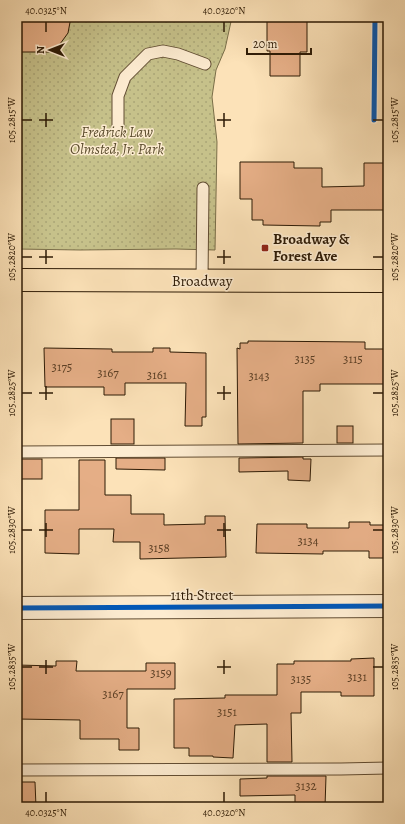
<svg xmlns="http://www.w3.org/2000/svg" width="405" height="824" font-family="Alegreya,serif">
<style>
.grass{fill:url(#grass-dots);stroke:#7a6e48}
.building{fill:#e5ae86;stroke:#2d1a05}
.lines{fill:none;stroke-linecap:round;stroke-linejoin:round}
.lane-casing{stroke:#614c32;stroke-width:13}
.street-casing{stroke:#614c32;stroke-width:24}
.primary-casing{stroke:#2d1a05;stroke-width:24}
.lane{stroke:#fdecd1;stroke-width:11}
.street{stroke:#fdecd1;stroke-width:22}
.primary{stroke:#fce2b8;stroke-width:22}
.cycleway-casing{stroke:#fdecd1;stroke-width:8}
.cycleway{stroke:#0057b8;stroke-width:5}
.ticks{fill:none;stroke:#2d1a05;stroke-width:1.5}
.poi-dot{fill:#8f2418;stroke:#fdecd1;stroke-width:1.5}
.labels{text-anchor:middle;stroke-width:3;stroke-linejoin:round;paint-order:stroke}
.number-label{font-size:13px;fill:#5b3f25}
.park-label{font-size:15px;font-style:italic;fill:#5b4c2d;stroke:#fdecd1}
.poi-label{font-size:15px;font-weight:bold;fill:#2d1a05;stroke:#fdecd1;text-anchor:start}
.street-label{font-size:15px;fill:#2d1a05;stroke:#fdecd1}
.neatline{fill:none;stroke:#2d1a05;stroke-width:1.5}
.ticks-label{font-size:10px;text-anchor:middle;fill:#2d1a05}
</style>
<defs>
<pattern id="grass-dots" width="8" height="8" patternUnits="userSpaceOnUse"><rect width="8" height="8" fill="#c6c18a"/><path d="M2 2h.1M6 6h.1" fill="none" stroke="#aaa576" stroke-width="1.8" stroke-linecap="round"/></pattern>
</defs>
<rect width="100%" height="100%" fill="#fce2b8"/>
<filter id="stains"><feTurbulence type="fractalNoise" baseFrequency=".005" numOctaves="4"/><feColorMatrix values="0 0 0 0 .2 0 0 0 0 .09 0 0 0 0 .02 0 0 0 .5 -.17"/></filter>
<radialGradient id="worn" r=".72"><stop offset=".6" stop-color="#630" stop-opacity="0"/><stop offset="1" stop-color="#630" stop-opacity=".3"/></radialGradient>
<!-- grass -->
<path class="grass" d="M 17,17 L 232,17 L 225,49 L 216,70 L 212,97 L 217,142 L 215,250 L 176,249 L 80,250 L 17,249 Z"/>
<!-- building -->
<g class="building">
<path d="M 17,17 L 71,17 L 68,33 L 60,44 L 50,52 L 17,52 Z"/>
<path d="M 271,17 L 307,17 L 307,52 L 300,52 L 300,76 L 270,76 L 270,51 L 267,51 L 267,21 L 271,21 Z"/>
<path d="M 240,162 L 294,162 L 294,168 L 322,168 L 322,187 L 364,186 L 364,163 L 388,163 L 388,210 L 331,210 L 331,222 L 320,222 L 320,226 L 263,225 L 263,220 L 252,220 L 252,199 L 240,199 Z"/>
<path d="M 248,341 L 365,342 L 365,349 L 388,349 L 388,384 L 320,384 L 320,391 L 303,391 L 303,443 L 238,444 L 237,348 L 240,349 L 240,343 L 248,343 Z"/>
<path d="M 44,348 L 112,349 L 112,352 L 153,352 L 153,348 L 170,348 L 170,352 L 206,353 L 206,417 L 202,417 L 202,426 L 185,426 L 186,383 L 125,383 L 125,395 L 104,395 L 104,387 L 45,387 Z"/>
<rect x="111" y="419" width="23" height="25"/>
<rect x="337" y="426" width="16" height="17"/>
<path d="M 303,457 L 303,459 L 311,459 L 310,481 L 288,480 L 288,471 L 239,472 L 239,458 Z"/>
<path d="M 116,458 L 165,458 L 165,470 L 116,469 Z"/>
<rect x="21" y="459" width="21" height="20"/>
<path d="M 79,460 L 105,460 L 105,495 L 131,495 L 131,514 L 164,514 L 164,525 L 205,524 L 205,516 L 225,516 L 226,557 L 140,559 L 140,542 L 113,542 L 114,529 L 79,529 L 79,554 L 45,553 L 45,510 L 79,510 Z"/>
<path d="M 349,522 L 370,522 L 370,525 L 388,525 L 388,558 L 369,558 L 369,551 L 323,551 L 323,554 L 256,553 L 257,524 L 307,524 L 307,528 L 349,528 Z"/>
<path d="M 374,658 L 374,696 L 341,696 L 341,692 L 301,692 L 301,713 L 291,713 L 292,762 L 267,762 L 267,724 L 235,725 L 233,758 L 213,757 L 213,756 L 189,756 L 189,748 L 174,748 L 174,699 L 225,698 L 225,695 L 277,695 L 277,664 L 294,664 L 294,661 L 351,661 L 351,659 Z"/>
<path d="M 56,661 L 77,661 L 76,671 L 146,671 L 146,663 L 175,663 L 175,689 L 127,689 L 127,728 L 139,728 L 139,750 L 119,750 L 119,739 L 80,739 L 80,720 L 17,719 L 17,665 L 56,666 Z"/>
<path d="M 267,776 L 326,776 L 325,807 L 295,807 L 295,795 L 240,796 L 240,779 L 267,778 Z"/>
<path d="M 17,782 L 35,782 L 36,807 L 17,807 Z"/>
</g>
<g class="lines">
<!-- lane casing -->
<g class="lane-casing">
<g id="lane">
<path d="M 118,127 L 118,96 L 125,77 L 148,54 L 163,51 L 178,54 L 205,64"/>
<path d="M 202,280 L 203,188"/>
<path d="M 17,452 L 388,450"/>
<path d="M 17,770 L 341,769 L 388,768"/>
</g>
</g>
<!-- street casing -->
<g class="street-casing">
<path id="street" d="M 17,608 L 388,606"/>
</g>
<!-- primary casing -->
<g class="primary-casing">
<path id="primary" d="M 17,280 L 388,281"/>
</g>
<!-- lane -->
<use href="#lane" class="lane"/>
<!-- street -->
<use href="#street" class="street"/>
<!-- primary -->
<use href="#primary" class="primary"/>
<!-- cycleway casing -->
<g class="cycleway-casing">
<g id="cycleway">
<path d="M 374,120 L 375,17"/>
<path d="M 17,608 L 388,606"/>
</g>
</g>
<!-- cycleway -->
<use href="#cycleway" class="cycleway"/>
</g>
<!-- ticks -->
<path class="ticks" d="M 46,22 L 46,32M 224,22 L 224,32M 46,113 L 46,127M 224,113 L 224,127M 22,120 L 32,120M 39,120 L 53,120M 217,120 L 231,120M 373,120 L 383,120M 46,250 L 46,264M 224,250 L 224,264M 22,257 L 32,257M 39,257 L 53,257M 217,257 L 231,257M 373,257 L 383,257M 46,386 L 46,400M 224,386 L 224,400M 22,393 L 32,393M 39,393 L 53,393M 217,393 L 231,393M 373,393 L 383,393M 46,523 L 46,537M 224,523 L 224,537M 22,530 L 32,530M 39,530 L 53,530M 217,530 L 231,530M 373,530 L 383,530M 46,660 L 46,674M 224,660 L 224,674M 22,667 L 32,667M 39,667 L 53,667M 217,667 L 231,667M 373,667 L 383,667M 46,792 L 46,802M 224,792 L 224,802"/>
<!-- markers -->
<rect class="poi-dot" x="261" y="244" width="8" height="8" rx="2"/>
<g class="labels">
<!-- number labels -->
<g class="number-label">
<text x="305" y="363">3135</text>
<text x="353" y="363">3115</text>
<text x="62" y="371">3175</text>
<text x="108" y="377">3167</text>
<text x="157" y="379">3161</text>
<text x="259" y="380">3143</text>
<text x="308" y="545">3134</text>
<text x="159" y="552">3158</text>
<text x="161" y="677">3159</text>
<text x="357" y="681">3131</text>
<text x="301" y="683">3135</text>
<text x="113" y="698">3167</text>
<text x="227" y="716">3151</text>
<text x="306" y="790">3132</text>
</g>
<!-- park labels -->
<g class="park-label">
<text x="117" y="137">Fredrick Law<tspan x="117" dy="17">Olmsted, Jr. Park</tspan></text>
</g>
<!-- poi labels -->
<g class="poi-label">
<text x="273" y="244">Broadway &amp;<tspan x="273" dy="17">Forest Ave</tspan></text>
</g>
<!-- street labels -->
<g class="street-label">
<text x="202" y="286">Broadway</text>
<text x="202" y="600">11th Street</text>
</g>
</g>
<!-- margin -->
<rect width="405" height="824" fill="none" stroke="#fce2b8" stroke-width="44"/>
<!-- north arrow -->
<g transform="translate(50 50) rotate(270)" stroke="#fdecd1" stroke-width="3" paint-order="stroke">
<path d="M0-3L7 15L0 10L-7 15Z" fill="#2d1a05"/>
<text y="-6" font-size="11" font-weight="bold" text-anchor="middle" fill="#2d1a05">N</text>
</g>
<!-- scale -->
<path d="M247 48v6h64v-6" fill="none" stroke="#2d1a05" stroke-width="2"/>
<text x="253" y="48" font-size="12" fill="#2d1a05" stroke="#fdecd1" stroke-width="3" paint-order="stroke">20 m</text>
<rect x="22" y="22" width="361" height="780" class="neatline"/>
<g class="ticks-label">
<text x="46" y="14">40.0325°N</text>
<text x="224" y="14">40.0320°N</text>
<text transform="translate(394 120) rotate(-90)" y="4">105.2815°W</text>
<text transform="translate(11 120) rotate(-90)" y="4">105.2815°W</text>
<text transform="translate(394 257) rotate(-90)" y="4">105.2820°W</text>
<text transform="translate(11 257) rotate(-90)" y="4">105.2820°W</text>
<text transform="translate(394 393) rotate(-90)" y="4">105.2825°W</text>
<text transform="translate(11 393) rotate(-90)" y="4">105.2825°W</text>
<text transform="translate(11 530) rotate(-90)" y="4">105.2830°W</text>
<text transform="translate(394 530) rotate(-90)" y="4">105.2830°W</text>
<text transform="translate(11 667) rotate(-90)" y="4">105.2835°W</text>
<text transform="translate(394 667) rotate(-90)" y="4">105.2835°W</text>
<text x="46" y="816">40.0325°N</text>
<text x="224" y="816">40.0320°N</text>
</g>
<rect width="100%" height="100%" filter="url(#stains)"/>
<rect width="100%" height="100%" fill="url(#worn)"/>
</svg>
